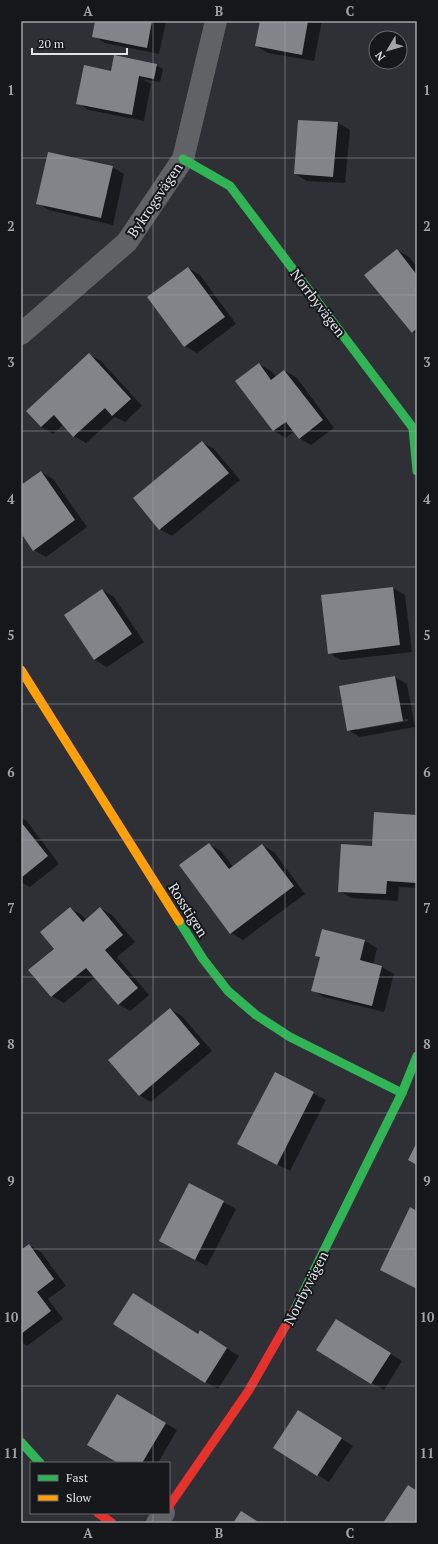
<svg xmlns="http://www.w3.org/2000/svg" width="438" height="1544" font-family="'PT Serif',serif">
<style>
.shadow{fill:#0007;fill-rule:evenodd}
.building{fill:#828489}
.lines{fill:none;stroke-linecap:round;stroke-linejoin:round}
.street{stroke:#606265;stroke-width:22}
.fast{stroke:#30b455;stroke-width:9}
.slow{stroke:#ff9f0a;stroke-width:9}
.jam{stroke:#e5322d;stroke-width:9}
.grid{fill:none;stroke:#a2a4a9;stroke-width:1;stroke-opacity:0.55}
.labels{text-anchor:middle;stroke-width:4;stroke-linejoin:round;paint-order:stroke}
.street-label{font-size:14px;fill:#e0e3e8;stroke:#15171b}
.neatline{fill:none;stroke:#a2a4a9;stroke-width:1.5}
.grid-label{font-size:13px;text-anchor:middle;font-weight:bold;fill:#a2a4a9}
</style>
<rect width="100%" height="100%" fill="#2e3035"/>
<!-- shadow -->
<g class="shadow">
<path d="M 96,21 L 166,21 L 159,54 L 105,43 L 93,36 Z"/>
<path d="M 261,21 L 322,21 L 314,61 L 268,53 L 256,46 Z"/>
<path d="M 156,65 L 163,69 L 160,82 L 142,79 L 151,84 L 144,121 L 89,110 L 77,103 L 112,72 Z"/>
<path d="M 338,123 L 350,130 L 345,183 L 307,181 L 295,174 Z"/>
<path d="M 112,167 L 124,174 L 113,225 L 49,210 L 37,203 Z"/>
<path d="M 397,250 L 409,257 L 417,267 L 417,334 L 412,332 Z"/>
<path d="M 188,268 L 200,275 L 236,324 L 197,353 L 185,346 Z"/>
<path d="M 89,354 L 101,361 L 142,406 L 125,422 L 115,417 L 86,443 L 74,436 L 64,424 L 53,434 L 41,427 Z"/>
<path d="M 259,364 L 271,371 L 276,377 L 285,371 L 297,378 L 334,428 L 311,445 L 299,438 L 294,431 L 286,438 L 274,431 L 237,381 Z"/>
<path d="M 202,442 L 214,449 L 240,480 L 172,536 L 160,529 Z"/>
<path d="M 41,472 L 53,479 L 87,527 L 46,557 L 34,550 L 21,532 L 21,486 Z"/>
<path d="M 393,588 L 405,595 L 412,652 L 341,660 L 329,653 Z"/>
<path d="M 102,590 L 114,597 L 144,642 L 107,667 L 95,660 L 65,615 Z"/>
<path d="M 395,677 L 407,684 L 415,727 L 360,737 L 348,730 ZM 408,719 L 408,721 L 357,730 L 357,728 Z"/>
<path d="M 417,816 L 417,888 L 399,887 L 398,901 L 351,898 L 339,891 L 373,847 Z"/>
<path d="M 21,818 L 26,820 L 59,864 L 30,887 L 21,882 Z"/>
<path d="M 209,844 L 221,851 L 233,867 L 262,845 L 274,852 L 305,894 L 243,940 L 231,933 Z"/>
<path d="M 70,908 L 82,915 L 86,920 L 100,908 L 112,915 L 135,942 L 117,957 L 149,995 L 130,1011 L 118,1004 L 95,977 L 64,1003 L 52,996 L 55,949 Z"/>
<path d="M 323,930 L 365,941 L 377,948 L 373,965 L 382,967 L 394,974 L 384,1012 L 324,997 L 312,990 L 320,958 L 316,955 Z"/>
<path d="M 170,1009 L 182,1016 L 212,1051 L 151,1102 L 139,1095 Z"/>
<path d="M 275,1073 L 326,1100 L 290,1171 L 251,1151 Z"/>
<path d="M 190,1184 L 236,1209 L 207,1266 L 173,1248 Z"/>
<path d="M 29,1245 L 41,1252 L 66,1286 L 48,1299 L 63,1319 L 27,1346 L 21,1342 L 21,1251 Z"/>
<path d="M 348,1327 L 402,1361 L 384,1390 L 317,1350 Z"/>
<path d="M 199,1335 L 212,1339 L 239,1356 L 218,1389 L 206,1382 Z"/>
<path d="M 117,1395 L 177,1430 L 158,1463 L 120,1463 Z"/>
<path d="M 310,1418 L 353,1446 L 329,1482 L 274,1447 Z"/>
</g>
<!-- building -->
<g class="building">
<path d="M 95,21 L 152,21 L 147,48 L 92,37 Z"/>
<path d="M 260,21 L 308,21 L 302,55 L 255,46 Z"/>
<path d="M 114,55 L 157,64 L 154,79 L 139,76 L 132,115 L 76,104 L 84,65 L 111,71 Z"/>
<path d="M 298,120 L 338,122 L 333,177 L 294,174 Z"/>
<path d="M 48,152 L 113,166 L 101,218 L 36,204 Z"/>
<path d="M 397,249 L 417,275 L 417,328 L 412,333 L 364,275 Z"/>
<path d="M 188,267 L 225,317 L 184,347 L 147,297 Z"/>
<path d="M 89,353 L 131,399 L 112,416 L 105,408 L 73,437 L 54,415 L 41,427 L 26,411 Z"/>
<path d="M 259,363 L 271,380 L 284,370 L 323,420 L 299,439 L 286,422 L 273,431 L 235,381 Z"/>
<path d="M 202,441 L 229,473 L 159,530 L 133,498 Z"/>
<path d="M 41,471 L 75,520 L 33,551 L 21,533 L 21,485 Z"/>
<path d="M 393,587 L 400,645 L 328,654 L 321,595 Z"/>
<path d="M 102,589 L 132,634 L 94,660 L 64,615 Z"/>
<path d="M 395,676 L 403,721 L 347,731 L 339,686 Z"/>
<path d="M 374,812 L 417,815 L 417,883 L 387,881 L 386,894 L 338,892 L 341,844 L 372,846 Z"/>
<path d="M 21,822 L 48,856 L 21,878 Z"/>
<path d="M 209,843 L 229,869 L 262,844 L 294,886 L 230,934 L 179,865 Z"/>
<path d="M 70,907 L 83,922 L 100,907 L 123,935 L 105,950 L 138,988 L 118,1005 L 86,968 L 51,997 L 28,970 L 54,949 L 40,932 Z"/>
<path d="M 322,929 L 365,940 L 360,960 L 382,966 L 372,1006 L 311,991 L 320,957 L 315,956 Z"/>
<path d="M 170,1008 L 200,1044 L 139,1096 L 108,1060 Z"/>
<path d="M 275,1072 L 314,1092 L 277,1165 L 237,1144 Z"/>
<path d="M 417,1142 L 417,1165 L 408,1160 Z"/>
<path d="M 189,1183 L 224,1201 L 195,1260 L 159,1241 Z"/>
<path d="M 410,1207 L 417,1211 L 417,1289 L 380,1270 Z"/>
<path d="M 29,1244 L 54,1279 L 37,1292 L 51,1311 L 21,1334 L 21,1250 Z"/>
<path d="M 133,1293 L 198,1334 L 200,1330 L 227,1348 L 205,1383 L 113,1324 Z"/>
<path d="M 336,1319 L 391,1353 L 371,1384 L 316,1350 Z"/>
<path d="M 117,1394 L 166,1423 L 142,1463 L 118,1463 L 87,1445 Z"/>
<path d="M 298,1410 L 342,1438 L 317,1476 L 273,1448 Z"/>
<path d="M 408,1485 L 417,1491 L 417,1523 L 383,1523 Z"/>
<path d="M 241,1511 L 260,1523 L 233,1523 Z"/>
</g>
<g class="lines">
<!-- street -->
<g class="street">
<path d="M 21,334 L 127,242 L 183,159 L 216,21"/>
<path d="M 157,1523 L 164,1513"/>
</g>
<!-- fast -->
<g class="fast">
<path d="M 183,159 L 230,186 L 413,428 L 417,471"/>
<path d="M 179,921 L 203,959 L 228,991 L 256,1015 L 290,1037 L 402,1093"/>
<path d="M 294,1311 L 402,1093 L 417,1056"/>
<path d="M 21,1442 L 40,1463"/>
</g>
<!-- slow -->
<path class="slow" d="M 21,670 L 179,921"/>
<!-- jam -->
<g class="jam">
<path d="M 169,1506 L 249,1390 L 294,1311"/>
<path d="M 98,1513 L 112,1523"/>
</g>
</g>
<!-- grid -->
<path class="grid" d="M 153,21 L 153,1463M 285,21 L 285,1523M 21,158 L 417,158M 21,295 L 417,295M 21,431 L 417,431M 21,567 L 417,567M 21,704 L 417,704M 21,840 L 417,840M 21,977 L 417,977M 21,1113 L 417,1113M 21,1249 L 417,1249M 21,1386 L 417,1386M 153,1513 L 153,1523"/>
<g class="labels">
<!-- street labels -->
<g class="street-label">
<text transform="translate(155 200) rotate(-56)" y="5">Bykrogsvägen</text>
<text transform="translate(318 303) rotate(53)" y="5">Norrbyvägen</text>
<text transform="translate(188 910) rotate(58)" y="5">Rosstigen</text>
<text transform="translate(306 1288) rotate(-63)" y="5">Norrbyvägen</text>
</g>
</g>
<!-- border -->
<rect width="438" height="1544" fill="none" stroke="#15171b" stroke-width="44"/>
<!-- legend -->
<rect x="30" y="1462" width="140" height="52" fill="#15171b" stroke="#66696d"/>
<rect x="38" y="1475" width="20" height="6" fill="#30b455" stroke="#66696d"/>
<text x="66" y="1482" font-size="12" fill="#e0e3e8">Fast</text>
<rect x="38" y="1495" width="20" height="6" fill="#ff9f0a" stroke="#66696d"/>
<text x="66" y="1502" font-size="12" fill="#e0e3e8">Slow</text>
<!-- north arrow -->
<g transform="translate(388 50) rotate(232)"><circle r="19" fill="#15171b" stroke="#66696d"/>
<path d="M0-3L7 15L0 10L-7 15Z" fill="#a2a4a9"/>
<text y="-6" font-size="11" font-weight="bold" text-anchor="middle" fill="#e0e3e8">N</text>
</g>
<!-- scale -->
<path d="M32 48v6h95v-6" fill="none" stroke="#e0e3e8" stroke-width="2"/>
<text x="38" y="48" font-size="12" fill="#e0e3e8" stroke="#15171b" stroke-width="3" paint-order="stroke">20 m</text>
<rect x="22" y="22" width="394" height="1500" class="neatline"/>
<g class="grid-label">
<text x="88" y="16">A</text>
<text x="219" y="16">B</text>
<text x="350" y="16">C</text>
<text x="11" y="95">1</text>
<text x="427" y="95">1</text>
<text x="11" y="231">2</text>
<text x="427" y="231">2</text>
<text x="11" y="367">3</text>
<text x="427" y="367">3</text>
<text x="11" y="504">4</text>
<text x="427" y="504">4</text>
<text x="11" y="640">5</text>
<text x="427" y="640">5</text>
<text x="11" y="777">6</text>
<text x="427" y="777">6</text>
<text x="11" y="913">7</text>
<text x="427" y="913">7</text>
<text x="11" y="1049">8</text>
<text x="427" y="1049">8</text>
<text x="11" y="1186">9</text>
<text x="427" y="1186">9</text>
<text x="11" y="1322">10</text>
<text x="427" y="1322">10</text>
<text x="11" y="1458">11</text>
<text x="427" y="1458">11</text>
<text x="88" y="1538">A</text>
<text x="219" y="1538">B</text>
<text x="350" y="1538">C</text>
</g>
</svg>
